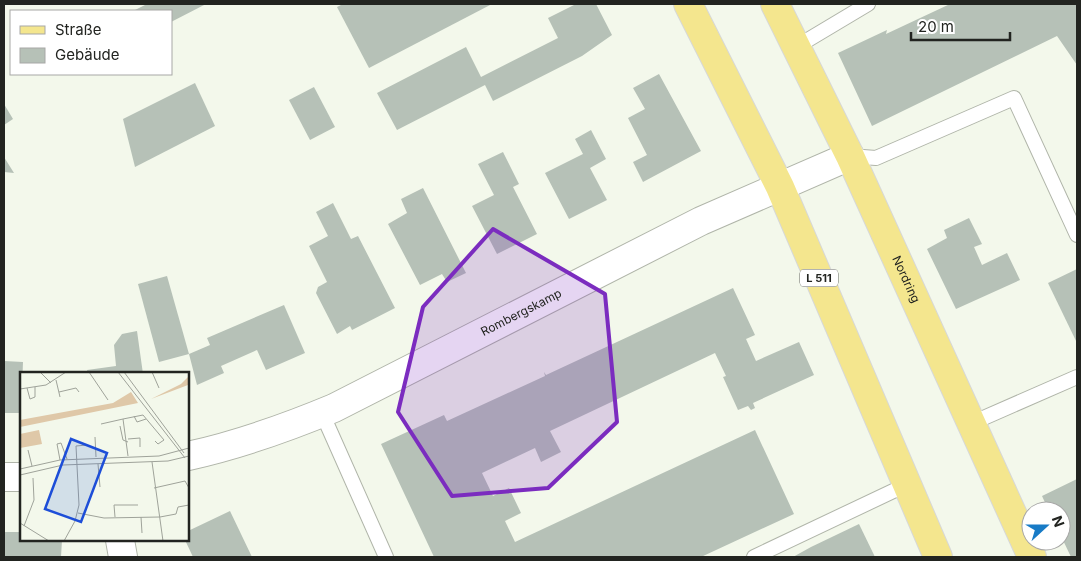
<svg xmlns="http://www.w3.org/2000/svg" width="1081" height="561" font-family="Inter,sans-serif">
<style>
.building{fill:#b6c1b7}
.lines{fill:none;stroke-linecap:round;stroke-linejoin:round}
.service-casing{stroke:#b0b5a9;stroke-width:16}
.minor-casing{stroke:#b0b5a9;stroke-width:30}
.primary-casing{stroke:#d7d8d7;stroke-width:30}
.service{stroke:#fff;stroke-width:14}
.minor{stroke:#fff;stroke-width:28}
.primary{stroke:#f4e68e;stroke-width:28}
.marked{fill:#7b2cbf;fill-opacity:0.2;stroke:#7b2cbf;stroke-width:4;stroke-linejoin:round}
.labels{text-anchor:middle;stroke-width:5;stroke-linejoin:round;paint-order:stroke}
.shield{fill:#fff;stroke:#646663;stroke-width:1}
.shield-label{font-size:11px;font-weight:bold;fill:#222420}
.street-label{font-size:12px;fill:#222420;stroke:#fff}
.inset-road{fill:none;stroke:#9fa39a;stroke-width:1}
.view{fill:#1d4ed8;fill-opacity:0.15;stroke:#1d4ed8;stroke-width:2.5}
.inset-edge{fill:none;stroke:#222420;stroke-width:2.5}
</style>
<rect width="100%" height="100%" fill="#f3f8eb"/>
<!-- building -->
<g class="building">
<path d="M 147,4 L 206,4 L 171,22 L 171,11 L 133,11 Z"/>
<path d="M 343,4 L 492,4 L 369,68 L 337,7 Z"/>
<path d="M 576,4 L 596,4 L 612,35 L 582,56 L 493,101 L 485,85 L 397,130 L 377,93 L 466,47 L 481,77 L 558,38 L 548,18 Z"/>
<path d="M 950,4 L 1077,4 L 1077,65 L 1057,36 L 872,126 L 838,53 L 887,30 L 886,34 Z"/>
<path d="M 659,74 L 701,151 L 643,182 L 633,162 L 647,155 L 628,118 L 645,109 L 633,88 Z"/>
<path d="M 195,83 L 215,126 L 135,167 L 123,119 Z"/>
<path d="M 314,87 L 335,127 L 310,140 L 289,100 Z"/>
<path d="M 4,104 L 13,119 L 4,125 Z"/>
<path d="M 591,130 L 606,159 L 590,168 L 607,200 L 569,219 L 545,173 L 583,154 L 575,139 Z"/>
<path d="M 503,152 L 519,184 L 513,187 L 537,234 L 497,254 L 472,206 L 494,195 L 478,164 Z"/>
<path d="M 4,157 L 14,173 L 4,172 Z"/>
<path d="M 423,188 L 466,273 L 447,282 L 442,274 L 420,285 L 388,224 L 407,213 L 401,199 Z"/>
<path d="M 333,203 L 351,239 L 358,236 L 395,308 L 352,330 L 350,326 L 337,334 L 316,293 L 318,287 L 327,282 L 309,246 L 328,236 L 316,212 Z"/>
<path d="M 969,218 L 982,244 L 974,247 L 982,265 L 1007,253 L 1020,280 L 956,309 L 927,249 L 947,238 L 944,230 Z"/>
<path d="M 1077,269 L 1077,343 L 1048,283 Z"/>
<path d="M 167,276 L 189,354 L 159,362 L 138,284 Z"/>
<path d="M 733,288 L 755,335 L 746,339 L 756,361 L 799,342 L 814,375 L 753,403 L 755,408 L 751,410 L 748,406 L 738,410 L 723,377 L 726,376 L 715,353 L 550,431 L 561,452 L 541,462 L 535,448 L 482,473 L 493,496 L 509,488 L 521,513 L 505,521 L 515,542 L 755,430 L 794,514 L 701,557 L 434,557 L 381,444 L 444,415 L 447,421 L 545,376 L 544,372 L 546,375 Z"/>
<path d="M 284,305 L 305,353 L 266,370 L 257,350 L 221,366 L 224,373 L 197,385 L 189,354 L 210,345 L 207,338 Z"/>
<path d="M 137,331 L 143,374 L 88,374 L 87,370 L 116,366 L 114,345 L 122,334 Z"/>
<path d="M 4,361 L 23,362 L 21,413 L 4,413 Z"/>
<path d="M 1077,479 L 1077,557 L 1071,557 L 1061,536 L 1061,511 L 1049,511 L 1042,496 Z"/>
<path d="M 230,511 L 252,557 L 193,557 L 185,540 L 188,540 L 188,531 Z"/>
<path d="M 859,524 L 875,557 L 793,557 L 811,547 Z"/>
<path d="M 4,532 L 21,532 L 21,540 L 62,540 L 61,557 L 4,557 Z"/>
</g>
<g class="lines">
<!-- service casing -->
<g class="service-casing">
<g id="service">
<path d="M 796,47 L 868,4"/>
<path d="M 850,156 L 876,158 L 1014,98 L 1077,235"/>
<path d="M 322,413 L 386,557"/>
<path d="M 972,423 L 1077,377"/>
<path d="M 754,557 L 908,484"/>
</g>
</g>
<!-- minor casing -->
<g class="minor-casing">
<g id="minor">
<path id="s1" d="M 188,456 C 238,445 286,428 334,408 L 701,221 L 850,156"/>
<path d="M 4,477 L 21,477"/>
<path d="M 120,540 L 123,557"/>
</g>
</g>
<!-- primary casing -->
<g class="primary-casing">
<g id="primary">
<path d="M 688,4 L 780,187 L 938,557"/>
<path id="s2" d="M 775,4 L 850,156 L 1032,557"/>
</g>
</g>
<!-- service -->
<use href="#service" class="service"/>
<!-- minor -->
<use href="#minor" class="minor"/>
<!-- primary -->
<use href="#primary" class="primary"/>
</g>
<!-- marked area -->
<path class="marked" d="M 493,229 L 605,294 L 617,422 L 548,488 L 452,496 L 398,412 L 423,307 Z"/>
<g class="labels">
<!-- shield labels -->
<rect class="shield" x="800" y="269.5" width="38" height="17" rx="4"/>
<g class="shield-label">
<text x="819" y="282">L 511</text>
</g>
<!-- street labels -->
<g class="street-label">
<text dy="4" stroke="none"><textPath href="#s2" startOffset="305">Nordring</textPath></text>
<text dy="4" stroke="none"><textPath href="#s1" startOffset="364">Rombergskamp</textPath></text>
</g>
</g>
<!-- overview -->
<g transform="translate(20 372)">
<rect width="169" height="169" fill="#f3f8eb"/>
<path d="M 169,4 L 168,13 L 131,27 L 161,12 ZM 111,20 L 118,31 L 0,55 L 0,48 L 93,31 ZM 19,58 L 22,72 L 0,76 L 0,62 Z" fill="#dfc8a8"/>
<path class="inset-road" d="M 20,0 L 31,11M 69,0 L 88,28M 98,0 L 165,86M 104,0 L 164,81M 132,0 L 139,16M 36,8 L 40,25M 7,16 L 10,27 L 15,25 L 15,15M 0,17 L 26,13 L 46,0M 39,20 L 56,16 L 59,20M 114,44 L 117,50 L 126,47M 103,47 L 123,43 L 144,68 L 138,72 L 135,69M 81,52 L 103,47 L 108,84M 100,54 L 103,68 L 108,70M 75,65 L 76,85M 108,67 L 120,66 L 120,75M 8,78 L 12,94M 40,88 L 37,72 L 41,71 L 47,87M 132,90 L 143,169M 78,92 L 80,115M 0,97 L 40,88 L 139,84 L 169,76M 0,103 L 43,93 L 148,89 L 169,84M 134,116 L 165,109 L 169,116M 58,141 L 84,146 L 140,145 L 156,142 L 158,135 L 169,133M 95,145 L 94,133 L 118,133M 121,145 L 122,161M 0,151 L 29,169M 4,154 L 14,128 L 13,106M 44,169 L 55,149 L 59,133 L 56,74 L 67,73"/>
<path class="view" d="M 51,67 L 87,81 L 61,150 L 25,137 Z"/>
<rect width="169" height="169" class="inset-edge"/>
</g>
<!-- border -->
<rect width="1081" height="561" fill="none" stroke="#222420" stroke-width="10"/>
<!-- legend -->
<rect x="10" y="10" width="162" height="65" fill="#ffffff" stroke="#a7a7a6"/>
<rect x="20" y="26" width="25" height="8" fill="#f4e68e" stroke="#a7a7a6"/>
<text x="55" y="35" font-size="15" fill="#222420">Straße</text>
<rect x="20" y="48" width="25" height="15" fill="#b6c1b7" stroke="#a7a7a6"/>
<text x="55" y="60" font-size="15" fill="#222420">Gebäude</text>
<!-- north arrow -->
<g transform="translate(1046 526) rotate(69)"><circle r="24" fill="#ffffff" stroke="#a7a7a6"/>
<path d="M0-4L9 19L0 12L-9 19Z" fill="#187bc6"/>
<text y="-8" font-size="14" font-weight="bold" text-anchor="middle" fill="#222420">N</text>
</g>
<!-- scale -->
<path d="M911 32v8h99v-8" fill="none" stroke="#222420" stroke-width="2.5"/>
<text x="918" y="32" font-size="15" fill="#222420" stroke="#ffffff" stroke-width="4" paint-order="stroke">20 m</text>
</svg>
